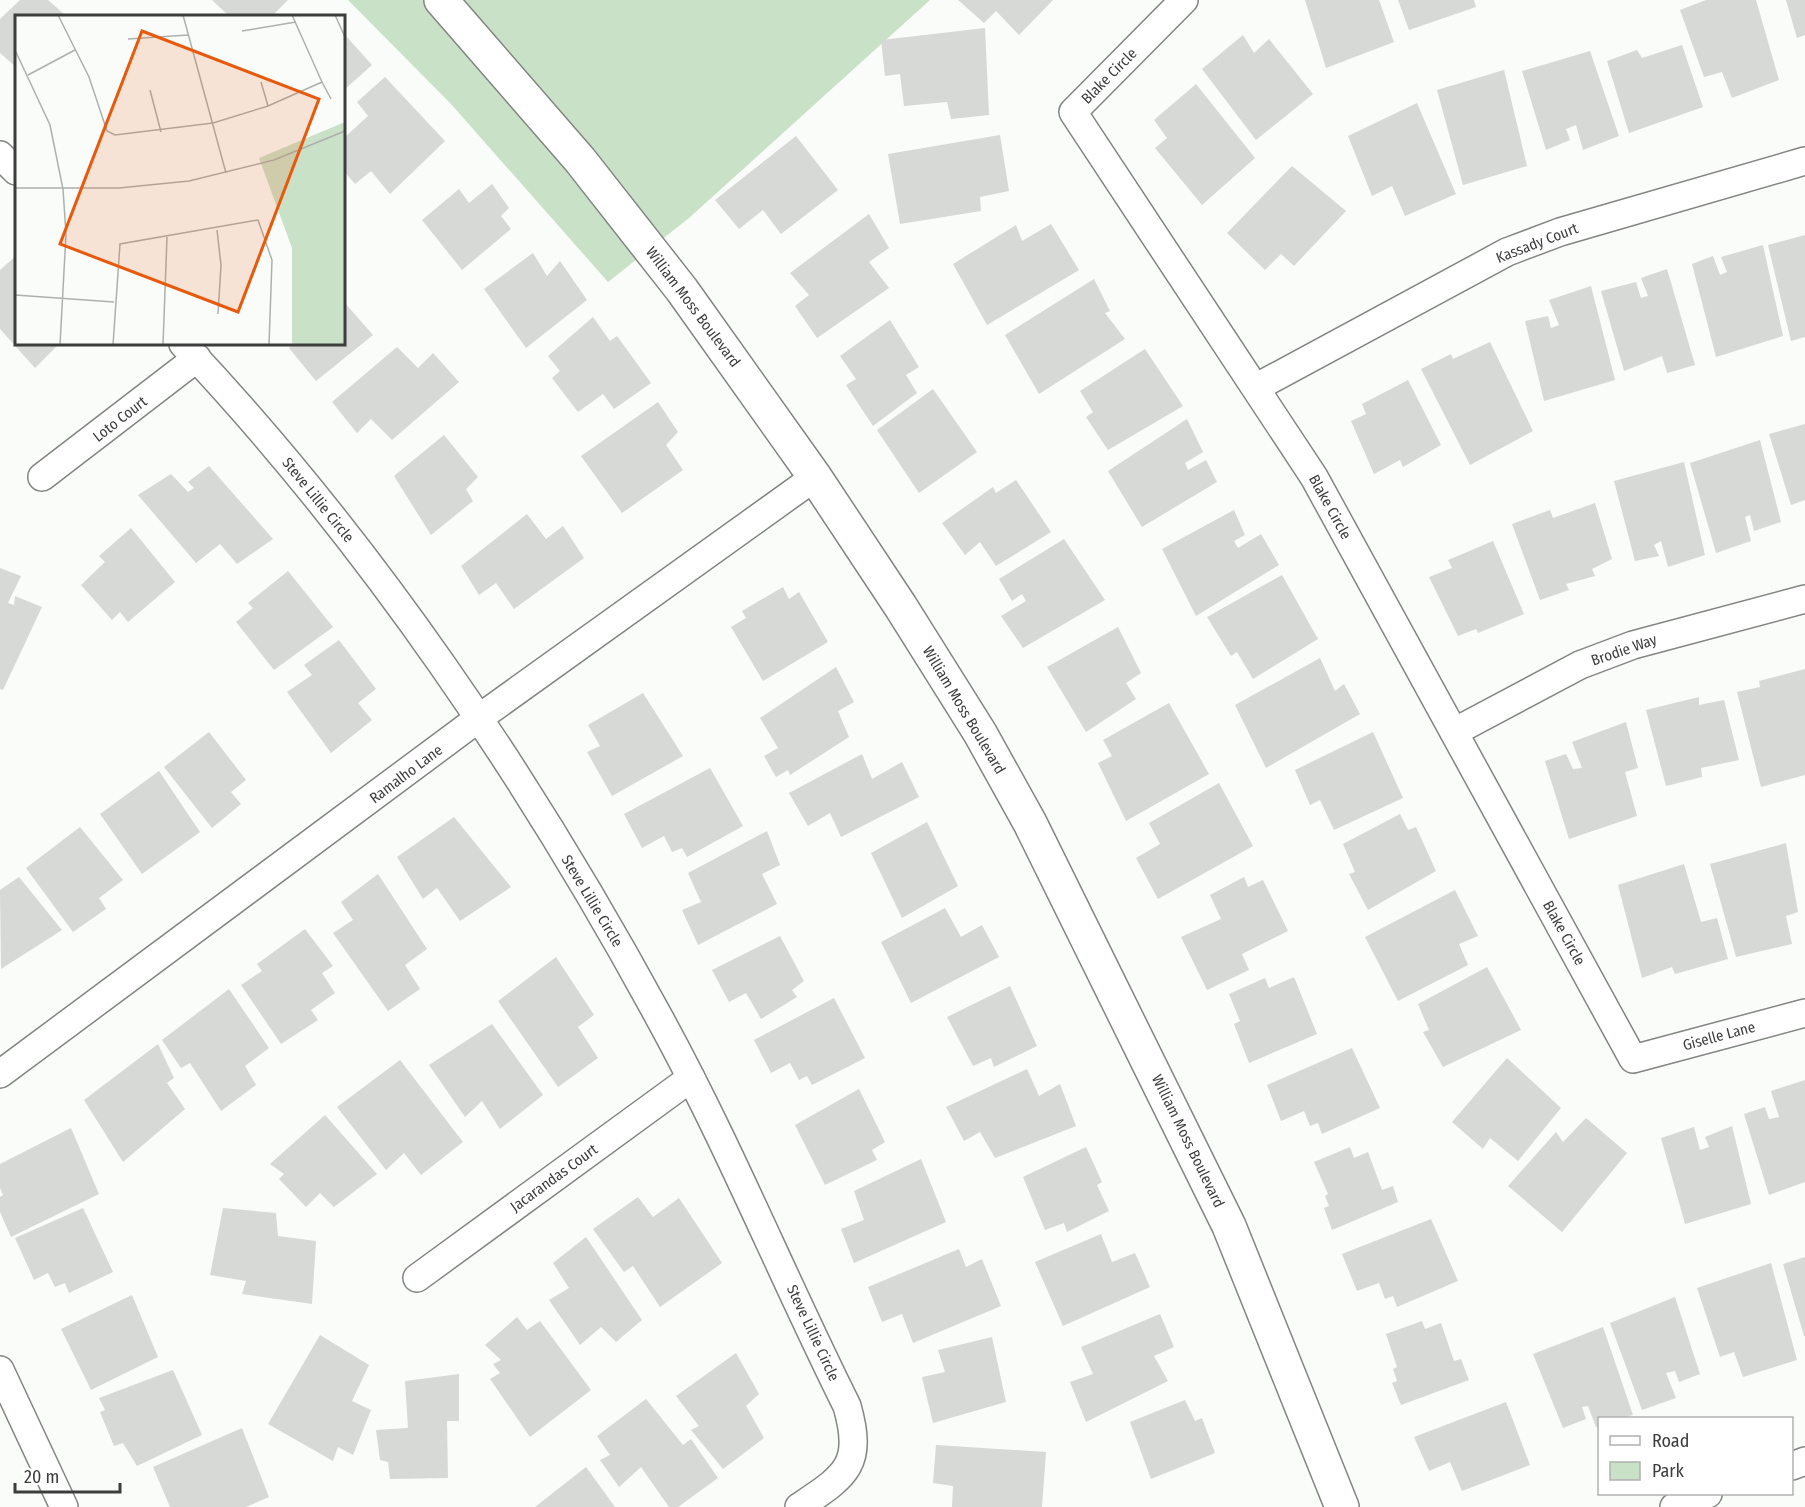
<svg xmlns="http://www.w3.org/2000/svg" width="1805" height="1507" font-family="'Fira Sans Condensed',sans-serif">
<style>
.green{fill:#c9e1c7}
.building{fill:#d6d9d6}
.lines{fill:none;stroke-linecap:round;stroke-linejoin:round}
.minor-casing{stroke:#828582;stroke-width:30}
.tertiary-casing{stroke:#828582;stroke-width:36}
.minor{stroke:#fff;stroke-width:27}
.tertiary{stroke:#fff;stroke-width:33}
.labels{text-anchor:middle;stroke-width:5;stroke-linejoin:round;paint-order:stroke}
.street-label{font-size:15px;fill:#3c3d3c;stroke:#fff}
.inset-road{fill:none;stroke:#adb0ad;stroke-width:1.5}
.view{fill:#e8590c;fill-opacity:0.15;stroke:#e8590c;stroke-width:3}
.inset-edge{fill:none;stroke:#3c3d3c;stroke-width:3}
</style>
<rect width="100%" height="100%" fill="#f9fcf9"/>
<!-- green -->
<path class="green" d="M 348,0 L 930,0 L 689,218 L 608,282 L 451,104 Z"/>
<!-- building -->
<g class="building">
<path d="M 20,0 L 48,0 L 65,15 L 16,16 L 16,67 L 0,53 L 0,19 Z"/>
<path d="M 212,0 L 288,0 L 272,16 L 229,16 Z"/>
<path d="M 958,0 L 1053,0 L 1019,35 L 996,11 L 984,23 Z"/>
<path d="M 1305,0 L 1379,0 L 1394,42 L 1326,68 Z"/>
<path d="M 1398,0 L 1474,0 L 1476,7 L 1409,30 Z"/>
<path d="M 1706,0 L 1756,0 L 1779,80 L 1732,98 L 1722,72 L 1704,77 L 1680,10 Z"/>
<path d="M 1786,0 L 1805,0 L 1805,35 L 1797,38 Z"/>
<path d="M 985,28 L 989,115 L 951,119 L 947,102 L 904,106 L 900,74 L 885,76 L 881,40 Z"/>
<path d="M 1243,35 L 1254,53 L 1269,39 L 1313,94 L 1256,140 L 1202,69 Z"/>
<path d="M 346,36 L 372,65 L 344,90 L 344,38 Z"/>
<path d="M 1682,45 L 1703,107 L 1629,133 L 1607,61 L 1637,50 L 1642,58 Z"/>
<path d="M 1590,51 L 1619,136 L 1583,150 L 1576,125 L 1566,129 L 1570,140 L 1546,150 L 1522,71 Z"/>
<path d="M 1504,70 L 1527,166 L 1463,185 L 1437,90 Z"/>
<path d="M 385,77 L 445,141 L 390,194 L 371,171 L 355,184 L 344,171 L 344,138 L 368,116 L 357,102 Z"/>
<path d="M 1196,84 L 1255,158 L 1202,205 L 1155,148 L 1167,138 L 1154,120 Z"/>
<path d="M 1417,103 L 1456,194 L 1405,216 L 1392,186 L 1372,196 L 1348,136 Z"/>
<path d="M 1000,135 L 1009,191 L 980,197 L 981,211 L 900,224 L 888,154 Z"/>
<path d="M 796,136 L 838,190 L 781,234 L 763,210 L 739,229 L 715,200 Z"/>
<path d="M 1292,166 L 1346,211 L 1294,266 L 1281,254 L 1265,270 L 1227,233 Z"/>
<path d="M 492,184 L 509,208 L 501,216 L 511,229 L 462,270 L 422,220 L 459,189 L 469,203 Z"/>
<path d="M 869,214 L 889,248 L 869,262 L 889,288 L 817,338 L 795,306 L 809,295 L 790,273 Z"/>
<path d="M 1051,224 L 1079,270 L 987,325 L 953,264 L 1016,225 L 1022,241 Z"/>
<path d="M 1805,235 L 1805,337 L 1791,341 L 1768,245 Z"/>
<path d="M 1763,245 L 1783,336 L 1716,357 L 1692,264 L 1713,256 L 1720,275 L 1727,272 L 1721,257 Z"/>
<path d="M 533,253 L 547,276 L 560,261 L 587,300 L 526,348 L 484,289 Z"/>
<path d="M 16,256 L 16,344 L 59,344 L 35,368 L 0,329 L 0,270 Z"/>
<path d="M 1667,269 L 1695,365 L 1667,373 L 1662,356 L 1624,371 L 1601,291 L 1636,282 L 1641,298 L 1648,296 L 1641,278 Z"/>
<path d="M 1094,279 L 1110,311 L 1105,313 L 1125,339 L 1039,394 L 1005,335 Z"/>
<path d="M 1591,286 L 1615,380 L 1544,401 L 1525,321 L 1548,316 L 1551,328 L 1559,325 L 1549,300 Z"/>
<path d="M 344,302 L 373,335 L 316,381 L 289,348 L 293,344 L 344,344 Z"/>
<path d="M 593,317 L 610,341 L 617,336 L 651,383 L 614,409 L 603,394 L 578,412 L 552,378 L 560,371 L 548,356 Z"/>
<path d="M 890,320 L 919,367 L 906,375 L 917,393 L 873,426 L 846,385 L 856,379 L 840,356 Z"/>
<path d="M 1490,342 L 1533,431 L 1470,465 L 1421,369 L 1451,354 L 1453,359 Z"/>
<path d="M 397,347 L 418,368 L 433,353 L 459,382 L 392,440 L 371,419 L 357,433 L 332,402 Z"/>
<path d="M 1145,349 L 1183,406 L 1108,450 L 1086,417 L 1093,412 L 1080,391 Z"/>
<path d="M 1408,380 L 1441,445 L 1403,467 L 1400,460 L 1374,474 L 1351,421 L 1366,414 L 1362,404 Z"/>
<path d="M 933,389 L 977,452 L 919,493 L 877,430 Z"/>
<path d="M 658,402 L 678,432 L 666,445 L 683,470 L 622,513 L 581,456 Z"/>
<path d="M 1187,419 L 1203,452 L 1185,463 L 1188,470 L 1206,460 L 1217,482 L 1142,527 L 1108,471 Z"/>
<path d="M 1805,424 L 1805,500 L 1791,505 L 1769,434 Z"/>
<path d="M 444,435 L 478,477 L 466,489 L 473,501 L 431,535 L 394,476 Z"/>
<path d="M 1760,440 L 1781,522 L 1754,531 L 1750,515 L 1745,517 L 1751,541 L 1716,553 L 1690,463 Z"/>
<path d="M 1684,462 L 1705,555 L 1668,567 L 1661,541 L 1654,545 L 1659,556 L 1635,561 L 1614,481 Z"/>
<path d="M 209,466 L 273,539 L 237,564 L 220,544 L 196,563 L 138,495 L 171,474 L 188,492 L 194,488 L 188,482 Z"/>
<path d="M 1016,480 L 1051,532 L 996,566 L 980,542 L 965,555 L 942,523 L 993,487 L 996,493 Z"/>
<path d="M 1595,503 L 1612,559 L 1592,569 L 1595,576 L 1566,584 L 1569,590 L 1540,600 L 1512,524 L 1550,510 L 1553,518 Z"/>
<path d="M 1234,510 L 1245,535 L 1234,541 L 1238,548 L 1261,534 L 1279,565 L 1196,616 L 1162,549 Z"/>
<path d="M 527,514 L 546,539 L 563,526 L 584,558 L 514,609 L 496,583 L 479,595 L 461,566 Z"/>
<path d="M 131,528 L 175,582 L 128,622 L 120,612 L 112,620 L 81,585 L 105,562 L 99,556 Z"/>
<path d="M 1064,539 L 1105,600 L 1023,648 L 1001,616 L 1026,601 L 1022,594 L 1012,601 L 999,579 Z"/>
<path d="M 1493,541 L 1524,614 L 1478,633 L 1476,629 L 1458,636 L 1429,577 L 1452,568 L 1448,560 Z"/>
<path d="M 0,568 L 21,576 L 8,603 L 14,605 L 15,596 L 42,607 L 3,690 L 0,689 Z"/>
<path d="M 288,571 L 333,627 L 274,670 L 236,622 L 253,608 L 248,603 Z"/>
<path d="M 1282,575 L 1318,639 L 1253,679 L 1237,652 L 1231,656 L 1207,617 Z"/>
<path d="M 783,587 L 789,599 L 799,592 L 828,642 L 763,681 L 731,627 L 746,618 L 742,611 Z"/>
<path d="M 1118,627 L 1141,673 L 1126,683 L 1136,699 L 1086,732 L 1047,667 Z"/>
<path d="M 339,640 L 376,689 L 358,703 L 372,720 L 331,753 L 287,692 L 312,675 L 304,665 Z"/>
<path d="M 1320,658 L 1335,691 L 1344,684 L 1360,714 L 1266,768 L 1235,705 Z"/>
<path d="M 836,667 L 854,702 L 838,711 L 849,737 L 790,775 L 788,770 L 776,777 L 764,756 L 778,748 L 760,718 Z"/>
<path d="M 1805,669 L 1805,775 L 1761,787 L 1737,692 L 1760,687 L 1759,681 Z"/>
<path d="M 643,693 L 683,756 L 612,796 L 587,752 L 600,746 L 588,725 Z"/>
<path d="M 1699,697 L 1699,705 L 1724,700 L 1739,760 L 1701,768 L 1702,777 L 1666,786 L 1646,710 Z"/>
<path d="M 1169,703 L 1209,774 L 1126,821 L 1098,763 L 1112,756 L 1103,740 Z"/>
<path d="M 1626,722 L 1638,768 L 1625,772 L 1637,816 L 1569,839 L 1545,761 L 1566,754 L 1573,769 L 1582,768 L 1572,742 Z"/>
<path d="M 209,732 L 246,780 L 231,792 L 241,804 L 212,828 L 164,767 Z"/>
<path d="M 1373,732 L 1403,798 L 1334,830 L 1320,800 L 1310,805 L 1295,770 Z"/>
<path d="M 862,754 L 872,779 L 902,762 L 919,797 L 841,837 L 830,813 L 808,826 L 789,793 Z"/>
<path d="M 710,768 L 743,826 L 687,857 L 682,848 L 672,852 L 664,836 L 642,848 L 624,814 Z"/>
<path d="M 159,771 L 200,832 L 142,874 L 100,814 Z"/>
<path d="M 1219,783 L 1253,846 L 1158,899 L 1136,858 L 1160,844 L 1149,823 Z"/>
<path d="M 1400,814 L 1408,830 L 1416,827 L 1436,871 L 1368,910 L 1349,874 L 1355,872 L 1343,844 Z"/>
<path d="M 454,817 L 511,887 L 460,921 L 437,888 L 423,899 L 397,857 Z"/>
<path d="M 927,822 L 958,886 L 902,918 L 871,853 Z"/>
<path d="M 80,827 L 123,880 L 99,898 L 106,909 L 73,932 L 26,868 Z"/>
<path d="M 767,831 L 780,865 L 762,874 L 777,904 L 698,945 L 682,910 L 701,902 L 688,873 Z"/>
<path d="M 1786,843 L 1798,912 L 1786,916 L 1792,944 L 1736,957 L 1710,864 Z"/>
<path d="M 1684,864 L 1701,922 L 1717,918 L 1728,959 L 1675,974 L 1672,967 L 1642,978 L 1618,885 Z"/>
<path d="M 378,874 L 427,949 L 405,965 L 420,989 L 388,1011 L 333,933 L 353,920 L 341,902 Z"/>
<path d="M 19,877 L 62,930 L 1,969 L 0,890 Z"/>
<path d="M 1244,877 L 1248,887 L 1263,880 L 1288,931 L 1242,954 L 1249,970 L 1207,990 L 1181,937 L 1221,919 L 1210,895 Z"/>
<path d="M 1455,890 L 1478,936 L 1459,944 L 1468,965 L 1398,1001 L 1365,937 Z"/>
<path d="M 945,908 L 961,937 L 982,925 L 999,957 L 911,1003 L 881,942 Z"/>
<path d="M 305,929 L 333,966 L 322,973 L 335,993 L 311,1010 L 318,1020 L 281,1044 L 241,985 L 262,971 L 257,964 Z"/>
<path d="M 780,936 L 804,981 L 792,990 L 797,997 L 761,1019 L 746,993 L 729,1002 L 712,970 Z"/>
<path d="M 556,957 L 594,1015 L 578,1027 L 598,1058 L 558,1087 L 498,1001 Z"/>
<path d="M 1487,967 L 1521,1030 L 1443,1067 L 1423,1032 L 1429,1030 L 1418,1004 Z"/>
<path d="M 1294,977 L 1317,1034 L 1249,1063 L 1234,1024 L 1240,1021 L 1229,994 L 1265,978 L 1269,988 Z"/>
<path d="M 1010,986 L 1037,1046 L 994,1067 L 991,1058 L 973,1066 L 947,1017 Z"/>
<path d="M 229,989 L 269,1048 L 245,1066 L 256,1085 L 221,1111 L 190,1063 L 181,1068 L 162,1040 Z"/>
<path d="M 834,998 L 865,1058 L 812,1085 L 807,1076 L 799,1080 L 790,1063 L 771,1073 L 754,1040 Z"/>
<path d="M 492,1024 L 543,1095 L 500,1129 L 482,1101 L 465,1117 L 429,1065 Z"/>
<path d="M 158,1044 L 174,1078 L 167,1083 L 185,1109 L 123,1162 L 84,1100 Z"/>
<path d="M 1352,1048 L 1380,1108 L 1322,1134 L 1318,1123 L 1310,1126 L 1304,1111 L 1281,1121 L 1267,1085 Z"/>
<path d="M 1507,1058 L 1561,1108 L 1518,1161 L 1490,1138 L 1483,1149 L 1452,1122 Z"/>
<path d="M 400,1060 L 463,1142 L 421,1175 L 404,1153 L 386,1170 L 337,1107 Z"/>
<path d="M 1027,1069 L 1039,1096 L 1060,1084 L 1076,1126 L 995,1158 L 980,1132 L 964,1141 L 946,1107 Z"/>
<path d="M 1805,1080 L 1805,1182 L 1769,1195 L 1744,1114 L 1765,1107 L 1769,1119 L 1779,1117 L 1771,1091 Z"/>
<path d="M 859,1089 L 885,1142 L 872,1150 L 877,1160 L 825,1185 L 795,1125 Z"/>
<path d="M 325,1115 L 377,1174 L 334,1207 L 320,1193 L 306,1207 L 279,1179 L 284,1174 L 270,1164 Z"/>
<path d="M 1586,1118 L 1627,1153 L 1562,1232 L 1508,1186 L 1556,1132 L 1563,1142 Z"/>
<path d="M 1732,1126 L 1751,1204 L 1685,1224 L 1661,1138 L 1694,1127 L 1700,1150 L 1709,1147 L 1705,1137 Z"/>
<path d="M 71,1128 L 99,1194 L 11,1237 L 0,1212 L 0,1197 L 3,1195 L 0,1188 L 0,1164 Z"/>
<path d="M 1086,1147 L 1102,1182 L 1097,1185 L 1109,1211 L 1067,1232 L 1064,1223 L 1045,1230 L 1023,1177 Z"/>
<path d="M 1350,1147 L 1354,1158 L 1368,1152 L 1382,1190 L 1393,1186 L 1398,1202 L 1332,1230 L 1324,1208 L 1329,1206 L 1325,1196 L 1328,1194 L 1314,1162 Z"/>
<path d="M 921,1159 L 946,1222 L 854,1263 L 841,1229 L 864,1220 L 854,1191 Z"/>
<path d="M 638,1197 L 653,1217 L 679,1198 L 722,1263 L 660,1307 L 633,1266 L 624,1272 L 593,1229 Z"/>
<path d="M 83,1208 L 113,1272 L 69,1293 L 65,1283 L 55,1287 L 48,1273 L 34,1280 L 15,1238 Z"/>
<path d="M 223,1208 L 276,1213 L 278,1236 L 316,1241 L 312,1304 L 242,1294 L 246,1281 L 210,1275 Z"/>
<path d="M 1431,1219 L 1458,1281 L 1397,1307 L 1393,1296 L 1385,1299 L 1379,1283 L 1357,1291 L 1342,1254 Z"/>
<path d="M 1101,1234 L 1112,1262 L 1135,1253 L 1150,1287 L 1063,1326 L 1035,1262 Z"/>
<path d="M 586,1237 L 642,1320 L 616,1342 L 601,1327 L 580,1345 L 549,1300 L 569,1288 L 553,1263 Z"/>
<path d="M 959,1249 L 966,1267 L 982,1259 L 1001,1306 L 913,1343 L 902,1314 L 882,1322 L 868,1287 Z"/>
<path d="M 1805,1257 L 1805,1336 L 1804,1336 L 1783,1264 Z"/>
<path d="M 1771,1263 L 1797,1360 L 1743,1377 L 1734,1352 L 1720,1357 L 1697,1288 Z"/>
<path d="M 132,1295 L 158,1357 L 91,1390 L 61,1329 Z"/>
<path d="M 1675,1297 L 1700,1374 L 1679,1382 L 1675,1371 L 1666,1373 L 1676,1398 L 1642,1410 L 1610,1323 Z"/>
<path d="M 1160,1314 L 1174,1347 L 1154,1356 L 1168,1381 L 1086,1422 L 1070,1382 L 1093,1374 L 1081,1347 Z"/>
<path d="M 517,1317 L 527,1330 L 540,1321 L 591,1390 L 530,1437 L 490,1379 L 500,1373 L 493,1364 L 501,1360 L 485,1345 Z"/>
<path d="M 1422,1321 L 1425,1329 L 1441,1323 L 1454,1361 L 1461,1359 L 1469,1380 L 1401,1405 L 1392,1383 L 1397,1381 L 1393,1369 L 1397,1367 L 1386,1334 Z"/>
<path d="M 1603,1327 L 1633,1415 L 1621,1418 L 1600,1418 L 1600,1426 L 1596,1427 L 1588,1406 L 1582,1407 L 1586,1419 L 1563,1428 L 1533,1354 Z"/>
<path d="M 320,1335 L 369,1365 L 352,1401 L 371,1410 L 353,1455 L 338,1447 L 333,1461 L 268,1424 Z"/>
<path d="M 992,1337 L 1006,1402 L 933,1423 L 922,1377 L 945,1372 L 938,1350 Z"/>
<path d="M 736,1353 L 759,1394 L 746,1406 L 764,1438 L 723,1469 L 691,1430 L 699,1426 L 676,1396 Z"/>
<path d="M 173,1370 L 202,1435 L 137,1466 L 123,1443 L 114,1446 L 100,1412 L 105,1410 L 99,1398 Z"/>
<path d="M 459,1374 L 459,1421 L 447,1421 L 448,1478 L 390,1479 L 388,1462 L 380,1460 L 376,1430 L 408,1428 L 405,1381 Z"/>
<path d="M 646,1399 L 683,1445 L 691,1439 L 718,1478 L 678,1507 L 669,1507 L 641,1467 L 619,1487 L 600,1460 L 610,1455 L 597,1436 Z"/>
<path d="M 1185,1400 L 1195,1421 L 1202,1418 L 1215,1453 L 1151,1479 L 1130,1422 Z"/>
<path d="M 1506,1402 L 1530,1465 L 1462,1491 L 1450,1462 L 1429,1471 L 1414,1437 Z"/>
<path d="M 242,1428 L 269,1497 L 246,1507 L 170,1507 L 153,1467 Z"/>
<path d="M 936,1445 L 1046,1452 L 1042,1507 L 952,1507 L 953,1486 L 933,1483 Z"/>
<path d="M 586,1467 L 615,1507 L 535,1507 Z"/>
</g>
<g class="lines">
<!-- minor casing -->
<g class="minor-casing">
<g id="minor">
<path d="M 1184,0 L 1073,112 L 1314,477 L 1633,1059 L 1805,1013"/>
<path d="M 0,155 L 16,171"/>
<path d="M 183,344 C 370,542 530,779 660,1019 C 729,1145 783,1278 847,1406 C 864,1466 845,1476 799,1507"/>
<path d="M 1257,387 L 1507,252 L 1560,232 L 1805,161"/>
<path d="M 42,477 L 197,358"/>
<path d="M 1454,732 L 1580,665 L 1633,645 L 1805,599"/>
<path d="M 0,1074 L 479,718 L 815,477"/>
<path d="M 417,1278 L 691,1078"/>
<path d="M 0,1370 L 64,1507"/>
<path d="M 1792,1466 L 1805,1461"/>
<path d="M 1674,1507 L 1708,1494"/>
</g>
</g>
<!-- tertiary casing -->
<g class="tertiary-casing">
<path id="tertiary" d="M 441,0 L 580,160 L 682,290 L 815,477 L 901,607 L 980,733 L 1030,823 L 1229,1226 L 1342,1507"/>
</g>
<!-- minor -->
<use href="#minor" class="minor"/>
<!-- tertiary -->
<use href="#tertiary" class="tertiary"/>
</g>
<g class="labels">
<!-- street labels -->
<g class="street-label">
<text transform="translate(1109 76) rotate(-45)" y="5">Blake Circle</text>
<text transform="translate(1537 243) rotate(-21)" y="5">Kassady Court</text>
<text transform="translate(693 307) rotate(53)" y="5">William Moss Boulevard</text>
<text transform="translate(120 419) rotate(-38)" y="5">Loto Court</text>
<text transform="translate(318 500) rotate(51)" y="5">Steve Lillie Circle</text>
<text transform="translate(1330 507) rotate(61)" y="5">Blake Circle</text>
<text transform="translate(1624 650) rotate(-19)" y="5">Brodie Way</text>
<text transform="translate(964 710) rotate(59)" y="5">William Moss Boulevard</text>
<text transform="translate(406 774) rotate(-37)" y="5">Ramalho Lane</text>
<text transform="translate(592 901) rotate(59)" y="5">Steve Lillie Circle</text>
<text transform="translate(1564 933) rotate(61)" y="5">Blake Circle</text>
<text transform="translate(1719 1036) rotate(-15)" y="5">Giselle Lane</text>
<text transform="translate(1188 1141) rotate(64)" y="5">William Moss Boulevard</text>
<text transform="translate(554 1178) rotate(-36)" y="5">Jacarandas Court</text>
<text transform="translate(813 1333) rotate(65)" y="5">Steve Lillie Circle</text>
</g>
</g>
<!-- overview -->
<g transform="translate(15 15)">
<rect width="330" height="330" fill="#f9fcf9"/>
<path d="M 330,107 L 330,330 L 277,330 L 277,233 L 244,143 Z" fill="#c9e1c7"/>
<path class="inset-road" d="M 43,0 L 74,62 L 92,116 L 100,120 L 198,108 L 253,91 L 307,67 L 277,0M 168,0 L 211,158M 320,0 L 330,22M 227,16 L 281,7M 113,24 L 173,20M 0,35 L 35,110 L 48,174 L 51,219 L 45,330M 13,60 L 60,35M 246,67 L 253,91M 307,67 L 316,84M 135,75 L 146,117M 0,173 L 104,173 L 174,166 L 259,145 L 330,116M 202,215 L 206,250 L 203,299M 0,280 L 99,287M 98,330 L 105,229 L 243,205 L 257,245 L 254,330M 148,330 L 152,222"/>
<path class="view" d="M 127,16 L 304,84 L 223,297 L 45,229 Z"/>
<rect width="330" height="330" class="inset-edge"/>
</g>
<!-- legend -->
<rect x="1598" y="1417" width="195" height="78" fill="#ffffff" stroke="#b1b1b1" stroke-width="1.5"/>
<rect x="1610" y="1436" width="30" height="9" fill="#ffffff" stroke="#b1b1b1" stroke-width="1.5"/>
<text x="1652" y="1447" font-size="18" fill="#3c3d3c">Road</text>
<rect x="1610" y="1462" width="30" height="18" fill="#c9e1c7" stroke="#b1b1b1" stroke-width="1.5"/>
<text x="1652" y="1477" font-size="18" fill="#3c3d3c">Park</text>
<!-- scale -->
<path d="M15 1483v9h105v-9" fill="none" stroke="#3c3d3c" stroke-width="3"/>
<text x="24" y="1483" font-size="18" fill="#3c3d3c" stroke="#ffffff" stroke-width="4.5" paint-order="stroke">20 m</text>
</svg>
